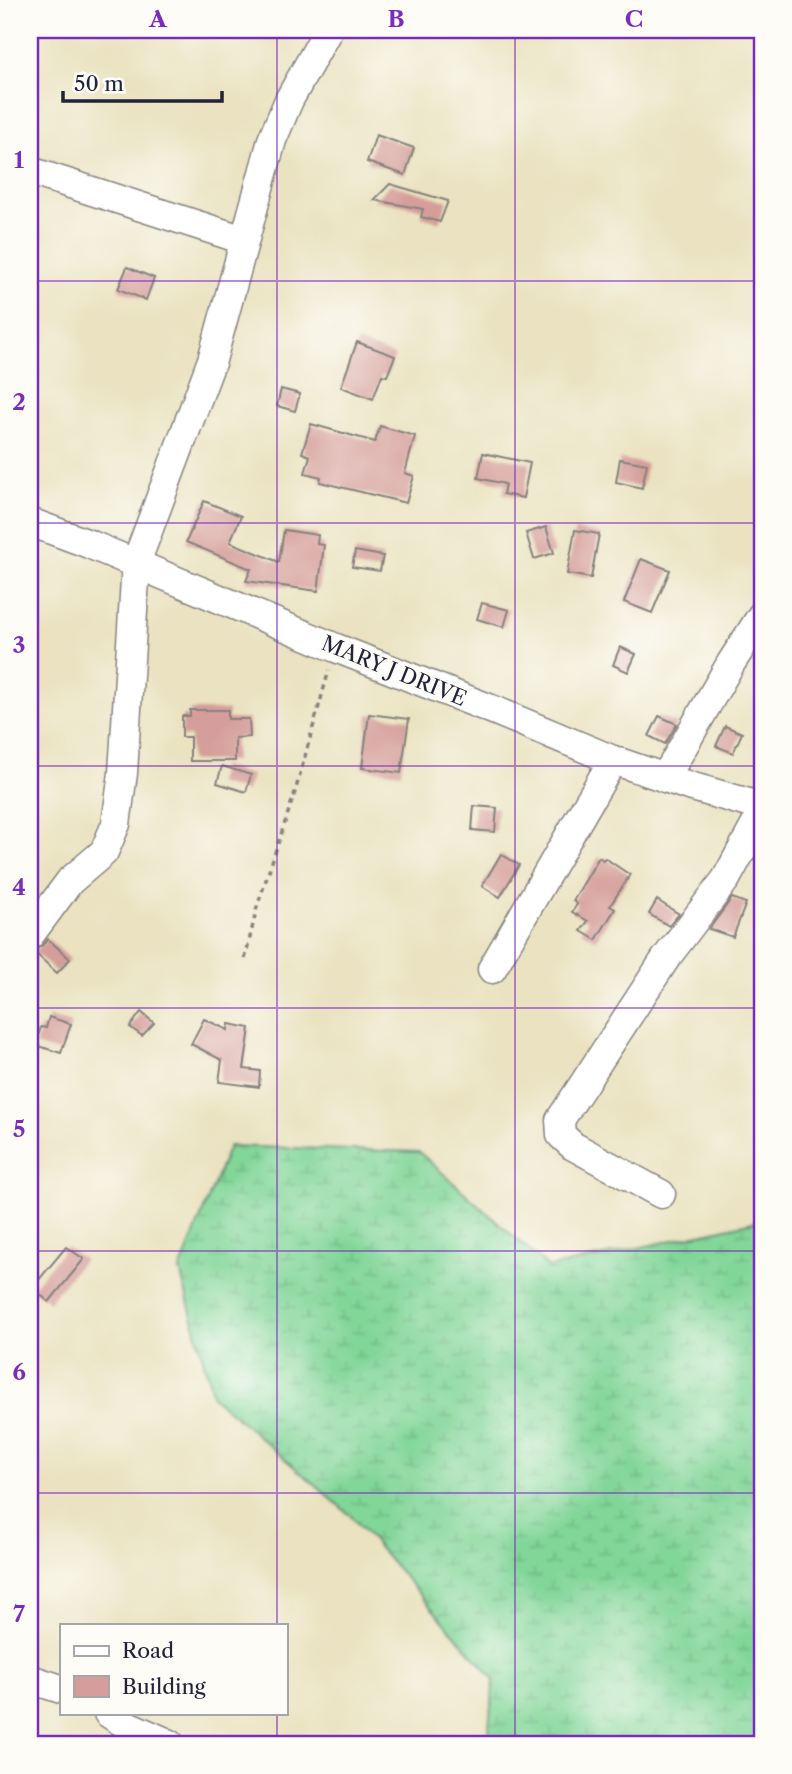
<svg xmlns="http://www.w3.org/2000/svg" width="792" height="1774" font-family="'Libre Caslon Text',serif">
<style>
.wetland{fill:url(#wetland-marsh);stroke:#527c6a;stroke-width:2}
.building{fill:#d59e9a}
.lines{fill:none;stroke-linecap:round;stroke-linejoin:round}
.minor-casing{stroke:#86827e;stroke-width:31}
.path{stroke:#86827e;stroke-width:3.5;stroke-dasharray:5 5;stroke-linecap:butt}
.minor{stroke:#fff;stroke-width:28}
.grid{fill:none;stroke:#7b2cbf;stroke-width:2;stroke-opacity:0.55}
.labels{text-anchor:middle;stroke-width:6;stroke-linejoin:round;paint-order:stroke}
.street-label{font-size:21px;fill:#22223b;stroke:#fdfcf7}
.neatline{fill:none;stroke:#7b2cbf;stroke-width:2.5}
.grid-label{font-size:23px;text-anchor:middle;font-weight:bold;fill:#7b2cbf}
</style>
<defs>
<pattern id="wetland-marsh" width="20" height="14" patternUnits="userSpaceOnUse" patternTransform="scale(1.75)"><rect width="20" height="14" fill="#81d698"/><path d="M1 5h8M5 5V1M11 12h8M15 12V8" fill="none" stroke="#6fb784"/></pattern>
</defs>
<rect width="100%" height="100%" fill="#fdfcf7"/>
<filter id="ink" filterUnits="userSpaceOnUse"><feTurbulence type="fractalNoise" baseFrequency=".0143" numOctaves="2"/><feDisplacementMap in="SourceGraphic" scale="14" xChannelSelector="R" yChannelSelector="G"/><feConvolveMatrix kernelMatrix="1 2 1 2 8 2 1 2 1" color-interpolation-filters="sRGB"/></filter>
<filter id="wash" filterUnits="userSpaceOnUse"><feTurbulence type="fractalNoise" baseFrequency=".00686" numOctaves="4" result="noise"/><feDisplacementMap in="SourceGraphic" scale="28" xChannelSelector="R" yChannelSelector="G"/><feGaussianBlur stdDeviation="1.57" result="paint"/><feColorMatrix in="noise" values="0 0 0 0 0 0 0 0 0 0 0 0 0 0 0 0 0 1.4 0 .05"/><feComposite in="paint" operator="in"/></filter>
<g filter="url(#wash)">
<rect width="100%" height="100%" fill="#eae2c0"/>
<!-- wetland -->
<path class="wetland" d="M 229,1146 L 419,1152 L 549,1268 L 762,1220 L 762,1744 L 487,1744 L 494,1679 L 351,1516 L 213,1397 L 180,1270 Z"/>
<g id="blocks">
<!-- building -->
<g class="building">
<path d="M 376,135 L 414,148 L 405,175 L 367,162 Z"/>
<path d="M 390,184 L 448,201 L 440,222 L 421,217 L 423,209 L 374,200 Z"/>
<path d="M 127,267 L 154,278 L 146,300 L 118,289 Z"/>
<path d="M 357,342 L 395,356 L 387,376 L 382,375 L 373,399 L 341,387 Z"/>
<path d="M 281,389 L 300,394 L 295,411 L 277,406 Z"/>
<path d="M 311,424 L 375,442 L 380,426 L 415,436 L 405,473 L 414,476 L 406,503 L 320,482 L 321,477 L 305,473 L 310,456 L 302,453 Z"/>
<path d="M 483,453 L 530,463 L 523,498 L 503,494 L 505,484 L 478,478 Z"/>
<path d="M 620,459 L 647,464 L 642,488 L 616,482 Z"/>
<path d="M 204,501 L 241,516 L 230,542 L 279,562 L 284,530 L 318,535 L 317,544 L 324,545 L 318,591 L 246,581 L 251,569 L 186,542 Z"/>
<path d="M 546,527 L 554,553 L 534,559 L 526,533 Z"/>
<path d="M 575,530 L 599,534 L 591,578 L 567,574 Z"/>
<path d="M 355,551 L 383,556 L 380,571 L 352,567 Z"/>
<path d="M 641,559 L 670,570 L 652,613 L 624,602 Z"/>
<path d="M 482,603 L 509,610 L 504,627 L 477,619 Z"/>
<path d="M 620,647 L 636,654 L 628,672 L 613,665 Z"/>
<path d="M 190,710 L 228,710 L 228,719 L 249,719 L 250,737 L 235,738 L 235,761 L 190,761 L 190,737 L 182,737 L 182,716 L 190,716 Z"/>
<path d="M 369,714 L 409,719 L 401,773 L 362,768 Z"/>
<path d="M 659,716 L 677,724 L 665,744 L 649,736 Z"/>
<path d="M 725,726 L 742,733 L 733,753 L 716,746 Z"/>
<path d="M 222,766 L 251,775 L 246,792 L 217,783 Z"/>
<path d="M 474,806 L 497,808 L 495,832 L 472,830 Z"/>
<path d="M 501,854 L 519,865 L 500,897 L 482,886 Z"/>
<path d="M 599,857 L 603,860 L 605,858 L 630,875 L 610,906 L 615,909 L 596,940 L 581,931 L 588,921 L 572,912 L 577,904 L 573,901 Z"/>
<path d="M 732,898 L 746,903 L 733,937 L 709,929 Z"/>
<path d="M 657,900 L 679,914 L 669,926 L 649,914 Z"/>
<path d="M 48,939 L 70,959 L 57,973 L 33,951 L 43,945 Z"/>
<path d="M 141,1012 L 154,1023 L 142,1036 L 130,1027 Z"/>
<path d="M 49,1017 L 71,1024 L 61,1053 L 35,1045 L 41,1027 L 46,1028 Z"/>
<path d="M 204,1019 L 228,1030 L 229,1024 L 250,1028 L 244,1069 L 260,1071 L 259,1087 L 219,1082 L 222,1060 L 191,1044 Z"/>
<path d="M 66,1247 L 84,1259 L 49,1302 L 32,1288 Z"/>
</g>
</g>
</g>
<g filter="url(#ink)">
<use href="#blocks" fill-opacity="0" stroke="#86827e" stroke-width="2"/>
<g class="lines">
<!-- minor casing -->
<g class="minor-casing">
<g id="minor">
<path d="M 30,171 L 244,240"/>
<path d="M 30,522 L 89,544 L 336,648 L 496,711 L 613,760 L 686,785 L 762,807"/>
<path d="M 665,778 L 731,663 L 762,615"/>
<path d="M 30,935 L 70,881 L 104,852 L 116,824 L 123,773 L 136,563 L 212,360 L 272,140 L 289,100 L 328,30"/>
<path d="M 492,969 L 613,760"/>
<path d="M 661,1194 L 573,1146 L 561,1135 L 560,1120 L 666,958 L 726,879 L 762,813"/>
<path d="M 30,1679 L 61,1689"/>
<path d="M 108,1713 L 125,1724 L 170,1744"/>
</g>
</g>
<!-- path -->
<path class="path" d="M 245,959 L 257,907 L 295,792 L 329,670"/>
<!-- minor -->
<use href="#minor" class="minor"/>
</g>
</g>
<!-- grid -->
<path class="grid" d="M 277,30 L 277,1625M 515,30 L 515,1744M 30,281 L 762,281M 30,523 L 762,523M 30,766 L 762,766M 30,1008 L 762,1008M 30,1251 L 762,1251M 30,1493 L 762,1493M 277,1713 L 277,1744"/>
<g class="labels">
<!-- street labels -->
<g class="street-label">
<text transform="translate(394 671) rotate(22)" y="7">MARY J DRIVE</text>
</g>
</g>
<!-- margin -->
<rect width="792" height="1774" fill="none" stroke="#fdfcf7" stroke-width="77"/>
<!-- legend -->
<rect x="60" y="1624" width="228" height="91" fill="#fdfcf7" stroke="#a5a5ac" stroke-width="2"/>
<rect x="74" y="1646" width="35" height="10" fill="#ffffff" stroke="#a5a5ac" stroke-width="2"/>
<text x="122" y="1658" font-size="21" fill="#22223b">Road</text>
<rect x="74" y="1676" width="35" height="21" fill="#d59e9a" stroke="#a5a5ac" stroke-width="2"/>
<text x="122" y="1694" font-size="21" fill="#22223b">Building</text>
<!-- scale -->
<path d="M63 91v10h159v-10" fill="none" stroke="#22223b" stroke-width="3.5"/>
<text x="74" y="91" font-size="21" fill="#22223b" stroke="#fdfcf7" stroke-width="5" paint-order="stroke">50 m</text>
<rect x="38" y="38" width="716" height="1698" class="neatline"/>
<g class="grid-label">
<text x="158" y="27">A</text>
<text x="396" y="27">B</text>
<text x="634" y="27">C</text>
<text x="19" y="168">1</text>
<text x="19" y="410">2</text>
<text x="19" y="653">3</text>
<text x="19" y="895">4</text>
<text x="19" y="1137">5</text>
<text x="19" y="1380">6</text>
<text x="19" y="1622">7</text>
</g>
</svg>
